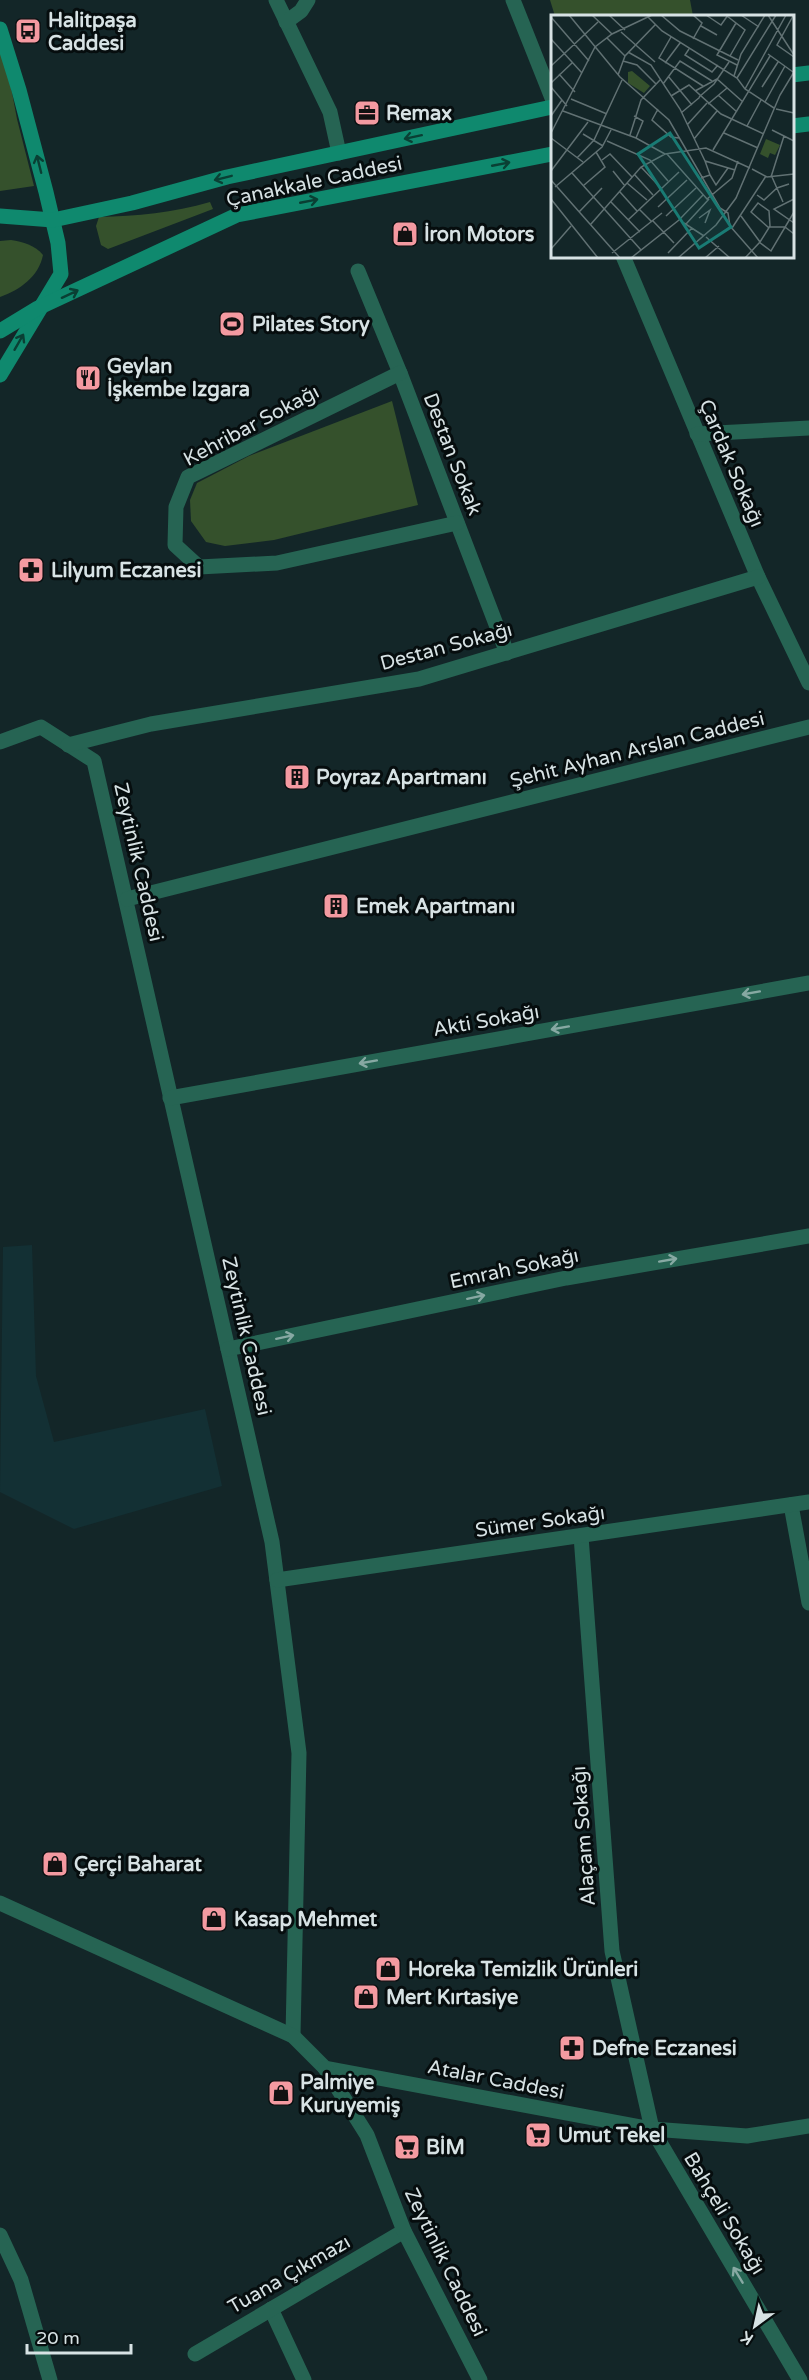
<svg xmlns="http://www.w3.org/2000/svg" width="809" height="2380" font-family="'Varela Round',sans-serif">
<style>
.built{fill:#133034}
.green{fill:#35512c}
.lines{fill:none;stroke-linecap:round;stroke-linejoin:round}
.service{stroke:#266453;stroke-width:15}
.minor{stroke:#266453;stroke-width:15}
.tertiary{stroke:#266453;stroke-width:15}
.secondary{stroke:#0f896e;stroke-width:15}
.oneway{stroke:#0a3f34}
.oneway2{stroke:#87a9a3}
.labels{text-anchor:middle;stroke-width:6;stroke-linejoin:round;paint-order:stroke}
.poi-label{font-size:20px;font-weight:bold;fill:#d7e2e4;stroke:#060d0e;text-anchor:start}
.street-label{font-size:20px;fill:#d7e2e4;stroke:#060d0e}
.inset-road{fill:none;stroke:#617173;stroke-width:1.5}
.view{fill:#197b74;fill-opacity:0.15;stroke:#197b74;stroke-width:3}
.inset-edge{fill:none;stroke:#d7e2e4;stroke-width:3}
</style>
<rect width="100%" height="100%" fill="#132628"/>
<!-- built -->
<path class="built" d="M 32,1245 L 36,1376 L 54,1442 L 205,1409 L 222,1486 L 74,1529 L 0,1492 L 3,1247 Z"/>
<!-- green -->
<g class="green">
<path d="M 550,0 L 690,0 L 693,16 L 555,16 Z"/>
<path d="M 0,50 L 4,50 L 17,119 L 34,186 L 0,191 Z"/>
<path d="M 210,202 L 213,209 L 108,249 L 101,245 L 96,226 L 99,217 C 137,216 173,213 210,202 Z"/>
<path d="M 11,240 C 23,242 35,245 43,255 C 39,276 20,290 0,297 L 0,241 Z"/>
<path d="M 392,401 L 418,505 L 274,540 L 225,546 L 206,542 L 191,521 L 190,500 L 197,483 L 249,456 Z"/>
</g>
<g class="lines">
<!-- service -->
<g class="service">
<path d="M 276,0 L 330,112 L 339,153"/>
<path d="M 286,22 L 301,11 L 308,0"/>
<path d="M 271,2309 L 304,2380"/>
</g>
<!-- minor -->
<g class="minor">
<path d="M 513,0 L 552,98"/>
<path d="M 623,256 L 758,577 L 809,683"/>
<path d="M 358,271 L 400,373 L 507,653"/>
<path d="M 400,373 L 188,477 L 176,507 L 175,545 L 199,567 L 277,563 L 457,523"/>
<path d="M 697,434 L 809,428"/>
<path d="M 0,742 L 41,727 L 94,761 L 272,1542 L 299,1753 L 293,2036"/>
<path d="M 68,745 L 151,724 L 419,679 L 758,577"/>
<path d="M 127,899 L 809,727"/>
<path d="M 170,1098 L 809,983"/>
<path d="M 228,1349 L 566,1278 L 809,1236"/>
<path d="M 791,1505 L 809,1603"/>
<path d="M 581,1536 L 612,1951 L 652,2129 L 800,2380"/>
<path d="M 277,1580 L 809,1502"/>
<path d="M 0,2235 L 21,2280 L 50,2380"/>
<path d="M 195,2354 L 404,2231"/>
</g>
<!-- tertiary -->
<g class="tertiary">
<path d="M 0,1903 L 293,2036 L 325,2068 L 652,2129 L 747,2136 L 809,2126"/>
<path d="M 325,2068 L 367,2135 L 404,2231 L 480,2380"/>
</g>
<!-- secondary -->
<g class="secondary">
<path d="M 0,29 L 19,90 L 46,192 L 58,243 L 61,274 L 0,375"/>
<path d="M 792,75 L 809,73"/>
<path d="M 792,126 L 809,124"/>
<path d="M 0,216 L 53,220 L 132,203 L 227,177 L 552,107"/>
<path d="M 0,331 L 38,308 L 237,215 L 552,154"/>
</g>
</g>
<!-- one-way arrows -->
<defs><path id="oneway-shaft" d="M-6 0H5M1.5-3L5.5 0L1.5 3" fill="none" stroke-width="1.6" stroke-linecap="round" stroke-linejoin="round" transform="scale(1.5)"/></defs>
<g class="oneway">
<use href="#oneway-shaft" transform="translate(413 137) rotate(168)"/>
<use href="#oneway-shaft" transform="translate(39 164) rotate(-104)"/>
<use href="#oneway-shaft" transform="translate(501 164) rotate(-11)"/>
<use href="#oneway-shaft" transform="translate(223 178) rotate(166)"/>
<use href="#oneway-shaft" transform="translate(309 201) rotate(-11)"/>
<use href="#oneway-shaft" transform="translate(70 294) rotate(-25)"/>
<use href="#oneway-shaft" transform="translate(19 342) rotate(-60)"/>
</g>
<g class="oneway2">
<use href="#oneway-shaft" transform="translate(751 993) rotate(170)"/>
<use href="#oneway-shaft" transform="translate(560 1028) rotate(170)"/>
<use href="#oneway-shaft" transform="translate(368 1062) rotate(170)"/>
<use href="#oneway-shaft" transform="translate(668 1260) rotate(-10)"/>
<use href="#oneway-shaft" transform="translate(476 1297) rotate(-12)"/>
<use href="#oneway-shaft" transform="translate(285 1337) rotate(-12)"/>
<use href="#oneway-shaft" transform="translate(738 2275) rotate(-121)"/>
</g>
<!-- icons -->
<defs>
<g id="bus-square" transform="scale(1.35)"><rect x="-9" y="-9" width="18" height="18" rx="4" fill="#f49aa1" stroke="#060d0e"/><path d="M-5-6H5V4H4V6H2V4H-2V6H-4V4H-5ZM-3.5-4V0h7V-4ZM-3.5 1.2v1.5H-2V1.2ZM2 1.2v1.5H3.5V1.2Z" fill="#111"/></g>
<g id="office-square" transform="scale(1.35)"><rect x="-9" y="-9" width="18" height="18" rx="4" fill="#f49aa1" stroke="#060d0e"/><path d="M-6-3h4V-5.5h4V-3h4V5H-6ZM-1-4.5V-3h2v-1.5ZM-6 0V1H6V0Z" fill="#111"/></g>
<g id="shop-square" transform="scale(1.35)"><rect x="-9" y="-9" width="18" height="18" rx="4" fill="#f49aa1" stroke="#060d0e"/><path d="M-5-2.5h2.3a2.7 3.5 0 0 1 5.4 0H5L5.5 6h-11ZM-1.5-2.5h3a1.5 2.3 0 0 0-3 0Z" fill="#111"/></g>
<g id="stadium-square" transform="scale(1.35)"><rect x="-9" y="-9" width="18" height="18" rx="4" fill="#f49aa1" stroke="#060d0e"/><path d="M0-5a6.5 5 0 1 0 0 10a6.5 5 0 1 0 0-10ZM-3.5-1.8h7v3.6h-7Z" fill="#111"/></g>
<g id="restaurant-square" transform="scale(1.35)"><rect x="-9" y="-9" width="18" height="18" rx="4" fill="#f49aa1" stroke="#060d0e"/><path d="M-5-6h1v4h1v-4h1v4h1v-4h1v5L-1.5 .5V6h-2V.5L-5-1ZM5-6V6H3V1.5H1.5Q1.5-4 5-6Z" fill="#111"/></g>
<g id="pharmacy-square" transform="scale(1.35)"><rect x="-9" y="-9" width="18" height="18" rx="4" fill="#f49aa1" stroke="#060d0e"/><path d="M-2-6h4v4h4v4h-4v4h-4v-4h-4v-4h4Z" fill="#111"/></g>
<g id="building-square" transform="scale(1.35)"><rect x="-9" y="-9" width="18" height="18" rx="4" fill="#f49aa1" stroke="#060d0e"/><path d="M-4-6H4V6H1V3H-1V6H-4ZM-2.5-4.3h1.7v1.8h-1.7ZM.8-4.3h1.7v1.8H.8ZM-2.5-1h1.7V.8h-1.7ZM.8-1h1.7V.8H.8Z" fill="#111"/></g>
<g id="supermarket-square" transform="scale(1.35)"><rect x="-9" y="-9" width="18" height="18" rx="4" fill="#f49aa1" stroke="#060d0e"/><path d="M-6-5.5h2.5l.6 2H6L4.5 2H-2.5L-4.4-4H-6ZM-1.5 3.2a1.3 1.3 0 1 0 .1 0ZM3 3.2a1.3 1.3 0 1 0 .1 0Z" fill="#111"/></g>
</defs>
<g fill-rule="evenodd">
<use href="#bus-square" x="28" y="31"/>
<use href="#office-square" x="367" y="113"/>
<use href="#shop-square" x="405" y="234"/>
<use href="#stadium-square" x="232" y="324"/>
<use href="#restaurant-square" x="88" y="378"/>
<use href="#pharmacy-square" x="31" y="570"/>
<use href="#building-square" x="297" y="777"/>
<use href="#building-square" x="336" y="906"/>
<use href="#shop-square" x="55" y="1864"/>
<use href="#shop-square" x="214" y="1919"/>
<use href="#shop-square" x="388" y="1969"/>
<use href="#shop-square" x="366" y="1997"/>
<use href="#pharmacy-square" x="572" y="2048"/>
<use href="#shop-square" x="281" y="2093"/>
<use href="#supermarket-square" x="538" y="2135"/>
<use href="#supermarket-square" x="407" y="2147"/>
</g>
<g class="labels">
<!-- poi labels -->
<g class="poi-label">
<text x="48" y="27">Halitpaşa<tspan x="48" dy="23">Caddesi</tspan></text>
<text x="386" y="120">Remax</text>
<text x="424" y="241">İron Motors</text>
<text x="252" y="331">Pilates Story</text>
<text x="107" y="373">Geylan<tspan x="107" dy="23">İşkembe Izgara</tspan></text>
<text x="51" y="577">Lilyum Eczanesi</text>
<text x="316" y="784">Poyraz Apartmanı</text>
<text x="356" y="913">Emek Apartmanı</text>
<text x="74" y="1871">Çerçi Baharat</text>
<text x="234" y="1926">Kasap Mehmet</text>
<text x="408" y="1976">Horeka Temizlik Ürünleri</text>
<text x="386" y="2004">Mert Kırtasiye</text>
<text x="592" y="2055">Defne Eczanesi</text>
<text x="300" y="2089">Palmiye<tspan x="300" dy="23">Kuruyemiş</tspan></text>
<text x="558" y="2142">Umut Tekel</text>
<text x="426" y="2154">BİM</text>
</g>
<!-- street labels -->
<g class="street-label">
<text transform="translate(314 181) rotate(-12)" y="7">Çanakkale Caddesi</text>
<text transform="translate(251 425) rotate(-28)" y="7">Kehribar Sokağı</text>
<text transform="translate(453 454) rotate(69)" y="7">Destan Sokak</text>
<text transform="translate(732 463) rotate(67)" y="7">Çardak Sokağı</text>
<text transform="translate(446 646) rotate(-15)" y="7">Destan Sokağı</text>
<text transform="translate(637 749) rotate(-14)" y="7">Şehit Ayhan Arslan Caddesi</text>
<text transform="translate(139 862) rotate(77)" y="7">Zeytinlik Caddesi</text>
<text transform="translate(486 1020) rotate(-10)" y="7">Akti Sokağı</text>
<text transform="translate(514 1268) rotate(-12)" y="7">Emrah Sokağı</text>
<text transform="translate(247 1336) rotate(77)" y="7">Zeytinlik Caddesi</text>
<text transform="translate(540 1521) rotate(-8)" y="7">Sümer Sokağı</text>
<text transform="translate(583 1836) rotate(-94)" y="7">Alaçam Sokağı</text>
<text transform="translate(496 2079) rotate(11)" y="7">Atalar Caddesi</text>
<text transform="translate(725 2213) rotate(59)" y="7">Bahçeli Sokağı</text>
<text transform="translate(446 2262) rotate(64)" y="7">Zeytinlik Caddesi</text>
<text transform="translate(289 2274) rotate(-30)" y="7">Tuana Çıkmazı</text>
</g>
</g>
<!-- overview -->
<g transform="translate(551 15)">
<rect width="243" height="243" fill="#132628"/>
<path d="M 81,56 L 99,71 L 93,78 L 77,68 L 77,57 ZM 215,124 L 229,130 L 224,140 L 219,138 L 217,143 L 209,139 Z" fill="#35512c"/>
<path class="inset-road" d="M 18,0 L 69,62 L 118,105 L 169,193M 41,0 L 61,19M 58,0 L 74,15M 110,0 L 129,16 L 187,45M 142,0 L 151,8 L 142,24M 155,0 L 170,10 L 177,0M 190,0 L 208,12M 217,0 L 243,40M 176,1 L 194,15 L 179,41M 242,1 L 226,30 L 243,42M 0,2 L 38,46M 97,2 L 111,16 L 186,63 L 194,74 L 223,93M 185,8 L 166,40 L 186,50M 150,11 L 166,20M 70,17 L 104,47M 120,22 L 108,43 L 152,71M 56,23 L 74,41M 0,24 L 31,58M 138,34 L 134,40 L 161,57 L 167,50M 77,37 L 100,50 L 129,94 L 154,146M 217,39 L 242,57M 72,46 L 86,50 L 105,69M 114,48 L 129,28M 0,51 L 47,7M 8,59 L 24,77M 67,60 L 74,41 L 104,10M 117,61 L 141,90M 183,61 L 190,39 L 214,0M 186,63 L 225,0M 0,68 L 21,48M 112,69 L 129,46 L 161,66M 0,72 L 16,91M 211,72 L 227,47M 194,74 L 235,0M 144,76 L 166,64 L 192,87M 167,80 L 186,97M 120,81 L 138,70 L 170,99 L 213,119M 148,82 L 163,69 L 178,47M 20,84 L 56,99M 214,87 L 234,51M 157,89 L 176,73M 107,94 L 101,105 L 120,122 L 128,123M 225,94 L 243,98M 12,96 L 85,123 L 114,139M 130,98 L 149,82M 0,101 L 11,85M 83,101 L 92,106 L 85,123M 136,110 L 156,88M 196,111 L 210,85M 221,115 L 243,126M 0,118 L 44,32 L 61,19 L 101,0M 173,118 L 207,133M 32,119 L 52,131M 79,120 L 90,85 L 109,65M 0,123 L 32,147M 143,124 L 166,96M 56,126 L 99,145 L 117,166M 162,135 L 219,41M 116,139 L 156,184 L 181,163 L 187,146M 26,143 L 43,125 L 71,65M 51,145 L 59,139 L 81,162M 90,152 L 110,173M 201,154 L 216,162 L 243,159M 0,156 L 37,107M 62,156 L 74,171M 21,158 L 90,235M 83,159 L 102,180M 159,160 L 154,146 L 184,155M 220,162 L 233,121M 221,162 L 232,187M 150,163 L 159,160 L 165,170 L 177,153M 0,165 L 69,243M 76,168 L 96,185M 32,171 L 54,152 L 45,137M 4,172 L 51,132 L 60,115M 69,177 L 86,196M 206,180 L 213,185 L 226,173 L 238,169M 0,184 L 47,243M 243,184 L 223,194 L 243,208M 60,187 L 89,217M 107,192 L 136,165M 169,193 L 177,198 L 179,211M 88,194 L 101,207M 28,197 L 51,173M 115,201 L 145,173M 190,201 L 209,227M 148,203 L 159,195 L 154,208M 77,205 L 128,157M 102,206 L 123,228M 133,208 L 153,221M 40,209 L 90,152 L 114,139 L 155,133 L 199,153M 135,209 L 158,184M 179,211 L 207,243M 218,212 L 234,212 L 243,219M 181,213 L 215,161M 155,222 L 179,243M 208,227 L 220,236 L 243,197M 0,234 L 20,211M 61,238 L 111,198M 117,238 L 141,213M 80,243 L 128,205 L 152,180M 127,243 L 165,210 L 185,183 L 229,80 L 243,57M 154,243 L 168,231M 194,243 L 209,227 L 219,211 L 218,196 L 207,188 L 200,197 L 218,213"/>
<path class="view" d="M 119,118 L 180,212 L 148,233 L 87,139 Z"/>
<rect width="243" height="243" class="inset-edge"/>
</g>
<!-- north arrow -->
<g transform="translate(755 2326) rotate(213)" stroke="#060d0e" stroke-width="4.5" paint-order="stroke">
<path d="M0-4.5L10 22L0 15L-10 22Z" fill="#d7e2e4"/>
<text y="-9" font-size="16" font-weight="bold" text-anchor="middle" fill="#d7e2e4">K</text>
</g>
<!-- scale -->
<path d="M27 2344v9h104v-9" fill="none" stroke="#d7e2e4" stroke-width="3"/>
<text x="36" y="2344" font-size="18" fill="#d7e2e4" stroke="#060d0e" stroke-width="4.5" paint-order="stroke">20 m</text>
</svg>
